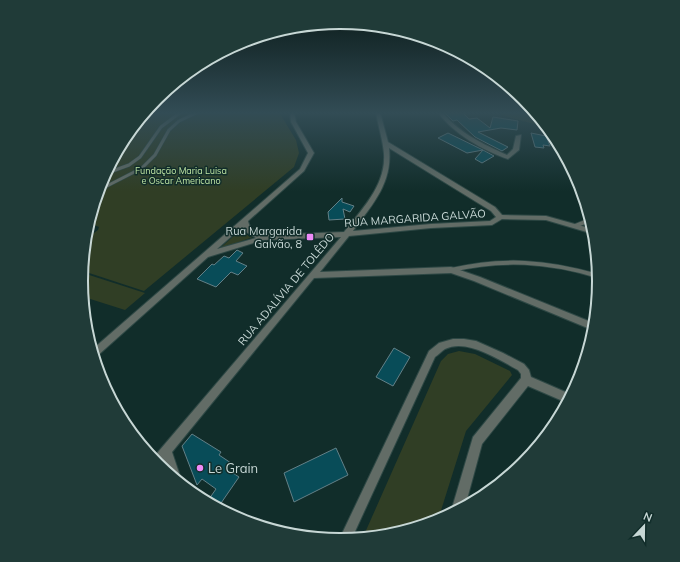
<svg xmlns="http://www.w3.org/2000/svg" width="680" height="562" font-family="Mulish,sans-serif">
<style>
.green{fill:#303e25}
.building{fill:#084c58;stroke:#638087}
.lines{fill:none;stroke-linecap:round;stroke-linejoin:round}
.lane-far1-casing{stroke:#2e4845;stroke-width:4}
.lane-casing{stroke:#2e4845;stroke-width:5.5}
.street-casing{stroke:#2e4845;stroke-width:2}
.lane-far1{stroke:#626c66;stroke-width:3}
.lane{stroke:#626c66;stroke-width:4}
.street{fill:#626c66;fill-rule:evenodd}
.poi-dot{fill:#ee8bf8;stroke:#112d2a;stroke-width:1.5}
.labels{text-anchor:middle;stroke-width:3;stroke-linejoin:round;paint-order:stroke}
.far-park-label{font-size:9px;fill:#bfe4a3;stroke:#112d2a}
.street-label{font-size:11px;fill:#c7d7d5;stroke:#112d2a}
.poi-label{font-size:11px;fill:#c7d7d5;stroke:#112d2a;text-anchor:end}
.near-poi-label{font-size:13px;fill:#c7d7d5;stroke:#112d2a;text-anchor:start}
.rim{fill:none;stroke:#c7d7d5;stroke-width:2}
</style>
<rect width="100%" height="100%" fill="#112d2a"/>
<!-- green -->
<g class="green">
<path d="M 148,112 L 279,112 L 296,140 L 299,153 L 294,167 L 144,291 L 83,271 L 90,236 L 98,230 L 99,227 L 92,224 L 101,182 Z"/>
<path d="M 499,112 L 533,112 L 542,126 L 501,115 Z"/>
<path d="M 243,228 L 243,232 L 250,237 L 253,237 L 219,249 Z"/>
<path d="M 83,273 L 145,293 L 125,310 L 84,297 L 81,281 Z"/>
<path d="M 459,351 L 475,354 L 510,371 L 512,375 L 466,431 L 438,520 L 364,535 L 441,361 L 448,354 Z"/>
</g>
<!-- building -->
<g class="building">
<path d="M 444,112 L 462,112 L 469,119 L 477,118 L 490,128 L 493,117 L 518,121 L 517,130 L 501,128 L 478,132 L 508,147 L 502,151 L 475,137 L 457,120 L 453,121 Z"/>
<path d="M 448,133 L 483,150 L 467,153 L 438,138 Z"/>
<path d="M 531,133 L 546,136 L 550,146 L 543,145 L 544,148 L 535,147 Z"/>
<path d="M 483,150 L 494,156 L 482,163 L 475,159 Z"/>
<path d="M 342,198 L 342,202 L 354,206 L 350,212 L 343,209 L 345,219 L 329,220 L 328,212 Z"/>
<path d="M 237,250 L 243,253 L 236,261 L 247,266 L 238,275 L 231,272 L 216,287 L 197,279 L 212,264 L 214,265 L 224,256 L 229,258 Z"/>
<path d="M 394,348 L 410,357 L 393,386 L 376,377 Z"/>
<path d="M 192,434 L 221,452 L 219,455 L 231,463 L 227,469 L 239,477 L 219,506 L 209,499 L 216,489 L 202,479 L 197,485 L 182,446 Z"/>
<path d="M 336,448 L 348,475 L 294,502 L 284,473 Z"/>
</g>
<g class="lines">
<!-- lane-far1 casing -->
<g class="lane-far1-casing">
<g id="lane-far1">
<path d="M 569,167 L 569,170 L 577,179"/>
<path d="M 107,173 L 129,165 L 140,157 L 161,127 L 181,112"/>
<path d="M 103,188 L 142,168 L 155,155 L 169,130 L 179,121 L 198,112"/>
</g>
</g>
<!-- lane casing -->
<g class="lane-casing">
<g id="lane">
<path d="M 99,190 L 105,187"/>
<path d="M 575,226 L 585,222 L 587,218"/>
<path d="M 451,270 C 503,258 547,261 598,276"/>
</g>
</g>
<!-- street casing -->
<g class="street-casing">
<g id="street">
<path d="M 290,112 L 294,112 L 296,122 L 314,153 L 304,171 L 248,221 C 250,230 256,232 264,235 L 344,232 C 362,209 386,185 384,154 C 383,140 378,126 376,112 L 380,112 L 388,142 L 495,207 L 502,215 L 546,216 L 589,228 L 590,233 L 546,220 L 502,219 L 492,225 L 431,228 L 349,236 L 320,272 L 451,267 L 480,277 L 591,322 L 590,329 L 474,281 L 451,273 L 314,278 L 172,452 L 180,476 L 179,479 L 167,471 L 164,462 L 160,466 L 157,464 L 153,458 L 341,237 L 263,240 L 208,257 L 96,357 L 94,348 L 300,169 L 308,153 L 291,122 ZM 389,148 L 491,211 L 496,217 L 490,221 L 431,224 L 353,231 C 372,205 393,183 389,148 ZM 242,227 L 246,232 L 256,238 L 217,249 Z"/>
<path d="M 438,112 L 442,112 C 459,133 483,144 507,155 L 513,149 L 516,136 L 521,135 L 519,150 L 508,159 C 484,151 452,133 438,112 Z"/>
<path d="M 453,339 L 464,339 L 476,341 L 503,353 L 524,364 L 529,370 L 531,377 L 570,394 L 565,402 L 528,386 L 482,444 L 466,503 L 453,511 L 452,508 L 473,437 L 521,378 L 521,374 L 518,370 C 499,360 467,338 445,349 C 442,351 438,355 435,357 L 352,538 L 339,540 L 429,351 L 439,343 Z"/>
</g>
</g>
<!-- lane-far1 -->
<use href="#lane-far1" class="lane-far1"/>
<!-- lane -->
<use href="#lane" class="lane"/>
<!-- street -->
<use href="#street" class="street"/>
</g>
<!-- sky -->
<linearGradient id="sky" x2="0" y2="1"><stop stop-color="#091917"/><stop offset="0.59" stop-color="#324c55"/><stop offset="1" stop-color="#324c55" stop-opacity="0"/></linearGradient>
<rect width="680" height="191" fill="url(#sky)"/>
<!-- markers -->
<g class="poi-dot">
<rect x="306" y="233" width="8" height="8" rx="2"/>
<circle cx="200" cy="468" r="4"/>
</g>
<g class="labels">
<!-- far-park labels -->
<g class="far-park-label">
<text x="181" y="174">Fundação Maria Luisa<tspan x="181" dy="10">e Oscar Americano</tspan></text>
</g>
<!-- street labels -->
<g class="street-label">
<text transform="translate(415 218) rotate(-4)" y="4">RUA MARGARIDA GALVÃO</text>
<text transform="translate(286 289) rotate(-50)" y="4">RUA ADALÍVIA DE TOLÊDO</text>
</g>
<!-- poi labels -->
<g class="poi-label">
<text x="302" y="235">Rua Margarida<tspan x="302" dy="13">Galvão, 8</tspan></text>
</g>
<!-- near-poi labels -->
<g class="near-poi-label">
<text x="208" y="473">Le Grain</text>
</g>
</g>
<!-- crop -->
<path d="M0 0H680V562H0ZM88 281a252 252 0 1 1 504 0a252 252 0 1 1-504 0Z" fill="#203b38" fill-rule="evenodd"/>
<path class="rim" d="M88 281a252 252 0 1 1 504 0a252 252 0 1 1-504 0Z"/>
<!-- north arrow -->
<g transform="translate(644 526) rotate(22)" stroke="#112d2a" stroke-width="3" paint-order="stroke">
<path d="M0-3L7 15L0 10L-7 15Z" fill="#c7d7d5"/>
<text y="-6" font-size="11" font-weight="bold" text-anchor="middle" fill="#c7d7d5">N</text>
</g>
</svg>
